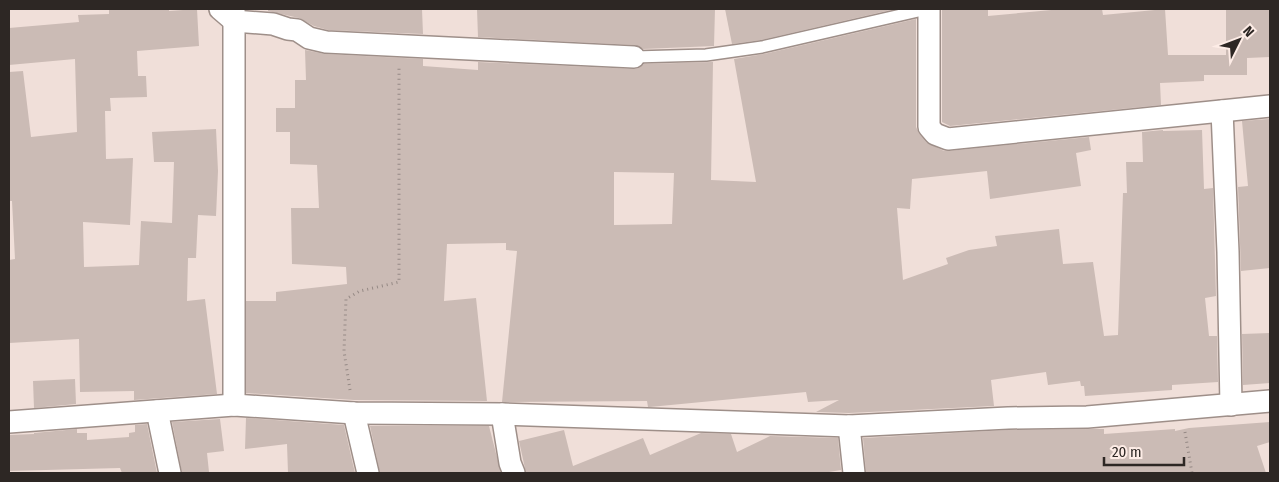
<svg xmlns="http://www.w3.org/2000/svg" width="1279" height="482" font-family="'Fira Sans Condensed',sans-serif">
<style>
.building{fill:#cbbbb5;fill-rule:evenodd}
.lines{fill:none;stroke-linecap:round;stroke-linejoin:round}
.service-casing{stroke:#9e8f89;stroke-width:14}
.minor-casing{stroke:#9e8f89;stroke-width:24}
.path{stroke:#958985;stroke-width:3;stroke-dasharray:1 4;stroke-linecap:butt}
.service{stroke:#fff;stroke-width:11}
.minor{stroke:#fff;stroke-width:21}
</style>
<rect width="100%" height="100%" fill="#f0dfd9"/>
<!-- building -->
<g class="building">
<path d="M 169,9 L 169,11 L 197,9 L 199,46 L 137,51 L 138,76 L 146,76 L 147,97 L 110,98 L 111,111 L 105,111 L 106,159 L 133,158 L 130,225 L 83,222 L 84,267 L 139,265 L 141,221 L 172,223 L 174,162 L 154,162 L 152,132 L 216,129 L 218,171 L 216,216 L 198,215 L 196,258 L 188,258 L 187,301 L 205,299 L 217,394 L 134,400 L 134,391 L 80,392 L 79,339 L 9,343 L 9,260 L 15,259 L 12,201 L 10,201 L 9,183 L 9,72 L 23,71 L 31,137 L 77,132 L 75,59 L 9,65 L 9,28 L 79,22 L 78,15 L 109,14 L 109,10 Z"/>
<path d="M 268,9 L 422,9 L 423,34 L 328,30 L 314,26 L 299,18 L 268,11 Z"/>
<path d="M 477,9 L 715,9 L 714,46 L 643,49 L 635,45 L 478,37 Z"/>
<path d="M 725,9 L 895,9 L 761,40 L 732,44 Z"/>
<path d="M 942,9 L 988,9 L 988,16 L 1062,9 L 1102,9 L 1103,15 L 1165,9 L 1168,55 L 1226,55 L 1226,9 L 1270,9 L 1270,57 L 1247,58 L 1247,75 L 1204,75 L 1204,81 L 1160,83 L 1161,105 L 950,126 L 942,122 Z"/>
<path d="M 916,19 L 916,127 L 920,135 L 926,142 L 944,151 L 949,151 L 1089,137 L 1091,150 L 1076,153 L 1081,186 L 990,199 L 987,171 L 912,179 L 910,209 L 897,208 L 903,280 L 948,264 L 946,258 L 969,250 L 997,246 L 995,236 L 1059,229 L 1063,264 L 1093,262 L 1104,336 L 1118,335 L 1123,193 L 1127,193 L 1126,162 L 1143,162 L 1142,132 L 1163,130 L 1163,131 L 1202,130 L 1204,189 L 1213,188 L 1216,296 L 1205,298 L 1209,336 L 1217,336 L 1218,382 L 1172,385 L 1172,390 L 1085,396 L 1084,386 L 1081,386 L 1080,381 L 1048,385 L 1046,372 L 991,380 L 994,406 L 849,413 L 816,412 L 839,400 L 808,402 L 806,392 L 650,407 L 648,407 L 647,401 L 502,402 L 517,251 L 506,250 L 506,243 L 447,244 L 444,301 L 476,298 L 487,401 L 354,400 L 246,393 L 246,301 L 276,301 L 276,292 L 347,284 L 346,267 L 292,264 L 291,208 L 319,208 L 317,165 L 290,164 L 290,132 L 276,132 L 276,108 L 295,108 L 295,80 L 306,80 L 305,50 L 325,54 L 423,59 L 423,66 L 478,70 L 478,62 L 633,69 L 639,68 L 644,64 L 713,62 L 711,180 L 756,182 L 734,59 L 764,54 ZM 614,172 L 674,173 L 672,224 L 614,225 Z"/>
<path d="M 1269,119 L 1270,268 L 1241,271 L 1238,187 L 1248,186 L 1242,121 Z"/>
<path d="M 1270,333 L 1270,383 L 1243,385 L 1242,334 Z"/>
<path d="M 75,379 L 76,404 L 34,408 L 33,381 Z"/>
<path d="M 246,418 L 344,425 L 355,473 L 288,473 L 287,444 L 245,449 Z"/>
<path d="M 220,419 L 224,451 L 207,453 L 209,472 L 182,473 L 172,422 Z"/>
<path d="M 1270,422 L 1270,442 L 1257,446 L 1266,473 L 866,473 L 863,438 L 1008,430 L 1092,429 L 1104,429 L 1104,434 L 1175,429 L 1175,431 L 1189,428 Z"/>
<path d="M 147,424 L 157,473 L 122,473 L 120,468 L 9,471 L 9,435 L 34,434 L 34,433 L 77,429 L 77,433 L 87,433 L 87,440 L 129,437 L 129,433 L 135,432 L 135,425 Z"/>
<path d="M 370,426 L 489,426 L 501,473 L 380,473 Z"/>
<path d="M 564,430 L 573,466 L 643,438 L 650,455 L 701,433 L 731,434 L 737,452 L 770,436 L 838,438 L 841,470 L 823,473 L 526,473 L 519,441 Z"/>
</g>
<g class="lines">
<!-- service casing -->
<g class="service-casing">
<path id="service" d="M 634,57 L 706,55 L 762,47 L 927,9"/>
</g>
<!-- minor casing -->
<g class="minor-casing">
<g id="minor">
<path d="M 220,9 L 234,21 L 273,24 L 288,29 L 297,30 L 309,38 L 326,42 L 634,57"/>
<path d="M 234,9 L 234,405"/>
<path d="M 929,9 L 929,127 L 935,134 L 948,139 L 1270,106"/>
<path d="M 1222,111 L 1228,252 L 1231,405"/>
<path d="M 157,411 L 170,473"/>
<path d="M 354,413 L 368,473"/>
<path d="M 502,414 L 510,463 L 514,473"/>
<path d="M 9,422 L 234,405 L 354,413 L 502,414 L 849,426 L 1008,418 L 1087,417 L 1270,401"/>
<path d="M 849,426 L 854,473"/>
</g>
</g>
<!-- path -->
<g class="path">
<path d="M 350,390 L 344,351 L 346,299 L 360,291 L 399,282 L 399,68"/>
<path d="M 1185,432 L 1192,473"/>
</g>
<!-- service -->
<use href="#service" class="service"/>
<!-- minor -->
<use href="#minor" class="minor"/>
</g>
<!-- border -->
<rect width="1279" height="482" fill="none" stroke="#2d2724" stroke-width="20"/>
<!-- north arrow -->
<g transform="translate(1239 40) rotate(48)" stroke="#fdece6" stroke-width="4" paint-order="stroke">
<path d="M0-4L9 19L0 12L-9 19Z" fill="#2d2724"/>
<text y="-8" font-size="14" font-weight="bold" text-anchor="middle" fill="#2d2724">N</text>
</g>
<!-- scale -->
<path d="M1104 457v8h80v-8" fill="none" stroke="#2d2724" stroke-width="2.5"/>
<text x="1112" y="457" font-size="15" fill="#2d2724" stroke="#fdece6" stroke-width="4" paint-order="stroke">20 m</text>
</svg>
